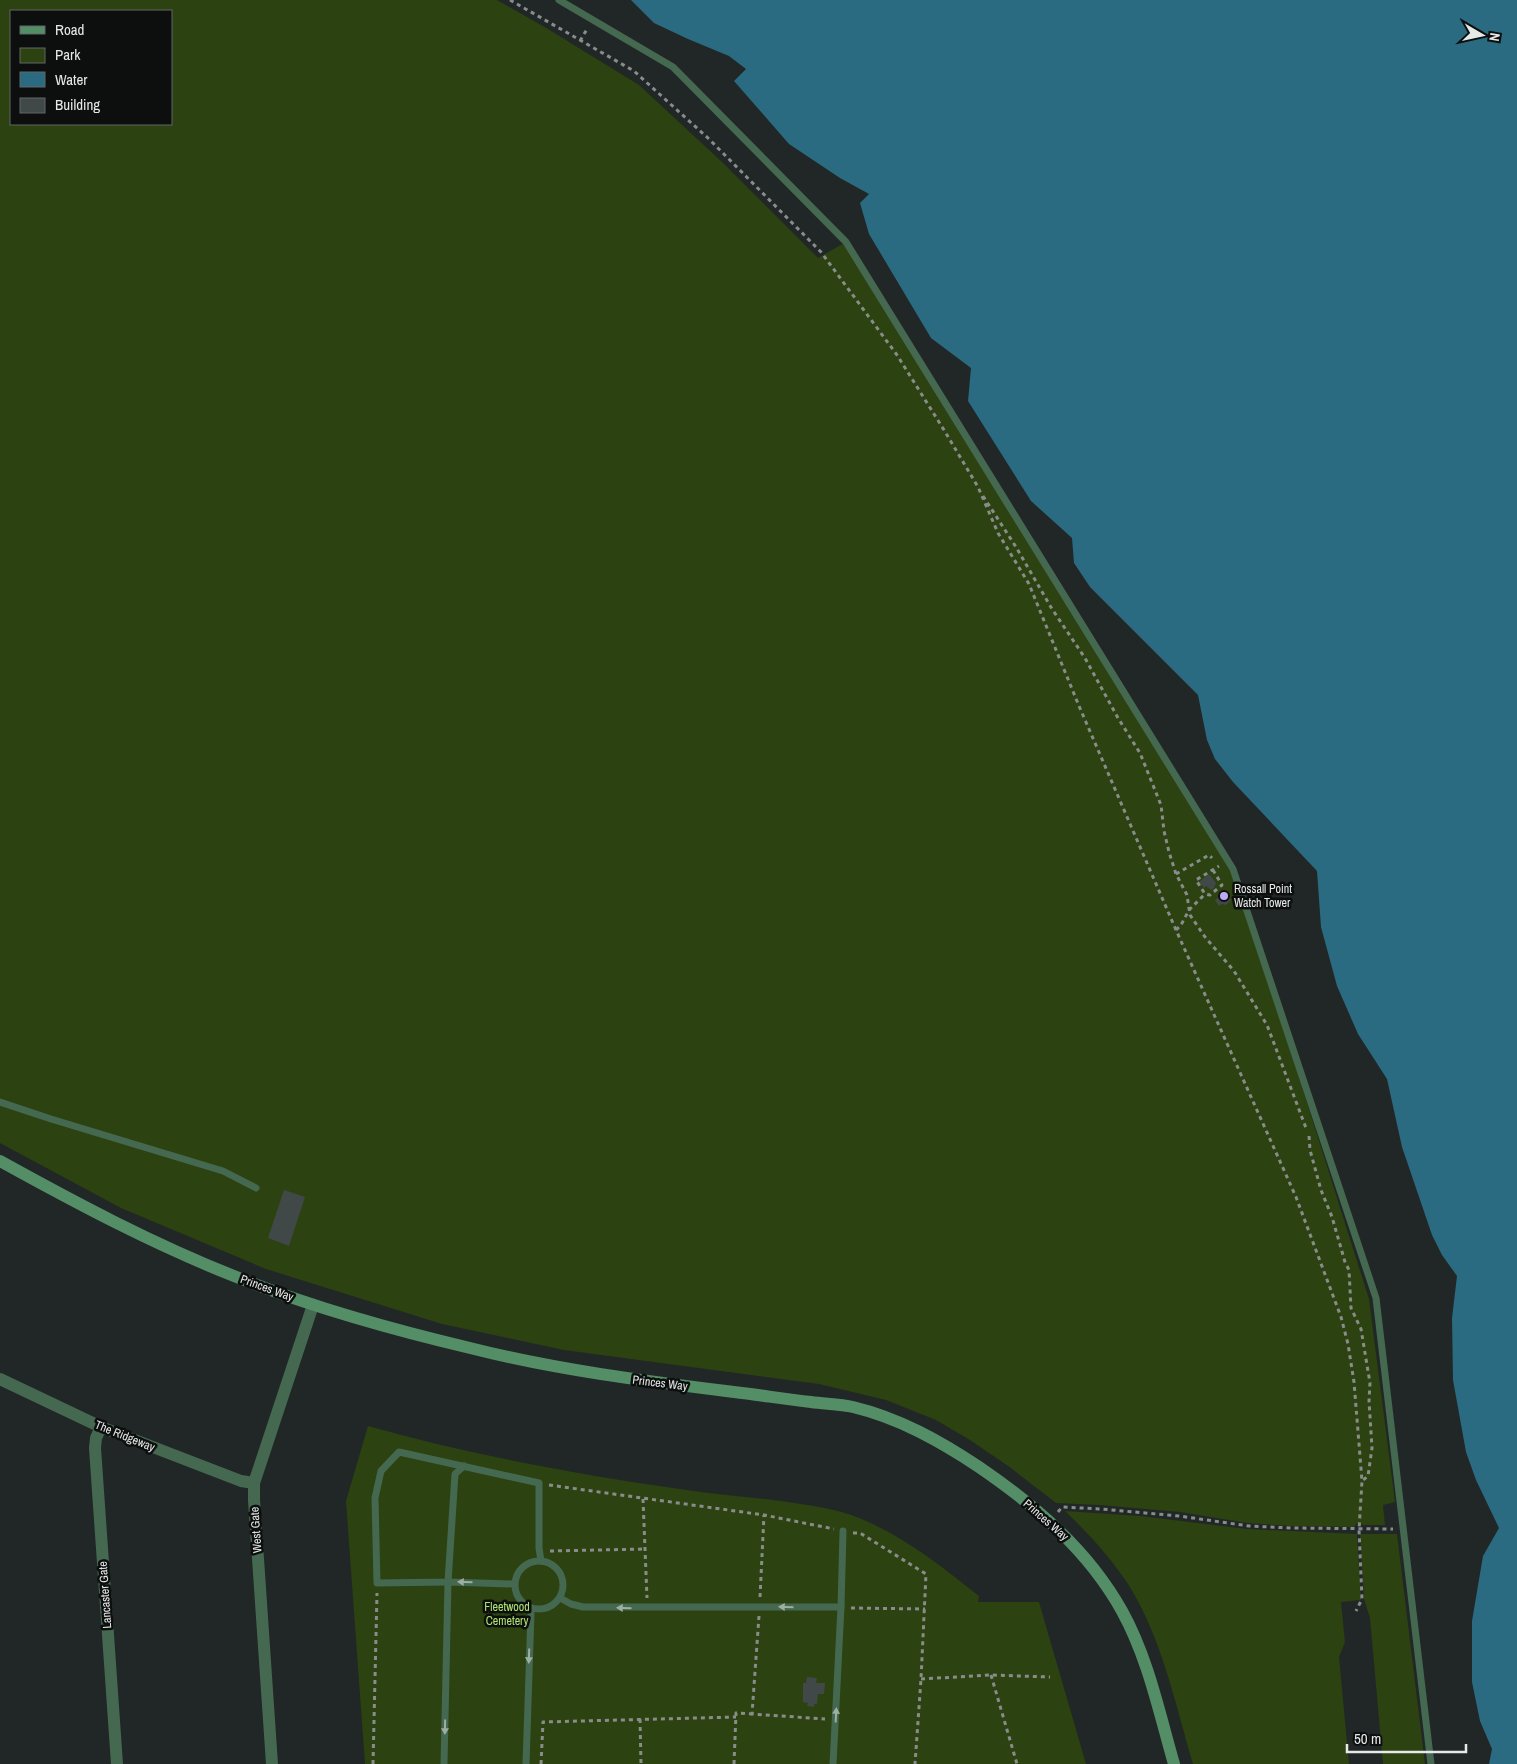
<svg xmlns="http://www.w3.org/2000/svg" width="1517" height="1764" font-family="'Archivo Narrow',sans-serif">
<style>
.green{fill:#2c4210;fill-rule:evenodd}
.water{fill:#2a6b82}
.building{fill:#414848}
.lines{fill:none;stroke-linecap:round;stroke-linejoin:round}
.path{stroke:#888d8c;stroke-width:3;stroke-dasharray:4 4;stroke-linecap:butt}
.lane{stroke:#456850;stroke-width:7}
.street{stroke:#456850;stroke-width:12}
.secondary{stroke:#548e67;stroke-width:12}
.oneway{fill:#9dafa4}
.poi-dot{fill:#bea9f5;stroke:#0d0f0f;stroke-width:2}
.labels{text-anchor:middle;stroke-width:5;stroke-linejoin:round;paint-order:stroke}
.poi-label{font-size:12px;fill:#e5e9e8;stroke:#0d0f0f;text-anchor:start}
.street-label{font-size:12px;fill:#e5e9e8;stroke:#0d0f0f}
.park-label{font-size:12px;fill:#aee371;stroke:#0d0f0f}
</style>
<rect width="100%" height="100%" fill="#212726"/>
<!-- green -->
<g class="green">
<path d="M 0,0 L 497,0 L 548,29 L 639,85 L 722,162 L 818,258 L 846,242 L 1233,869 L 1369,1299 L 1395,1502 L 1383,1505 L 1385,1525 L 1363,1525 L 1357,1523 L 1354,1527 L 1290,1526 L 1247,1523 L 1180,1512 L 1100,1505 L 1056,1503 L 1011,1468 L 970,1440 L 936,1420 L 886,1400 L 819,1384 L 564,1350 L 442,1324 L 266,1269 L 121,1208 L 0,1143 ZM 11,11 L 171,11 L 171,124 L 11,124 Z"/>
<path d="M 368,1426 C 471,1455 575,1474 680,1489 C 714,1494 748,1497 781,1501 C 807,1505 835,1508 859,1518 C 904,1536 941,1566 979,1596 L 978,1602 L 1039,1602 L 1086,1764 L 365,1764 L 346,1501 Z"/>
<path d="M 1065,1511 L 1140,1516 L 1247,1529 L 1357,1534 L 1361,1600 L 1341,1602 L 1345,1642 L 1339,1657 L 1349,1764 L 1193,1764 C 1175,1703 1162,1638 1128,1584 C 1110,1557 1088,1533 1065,1511 Z"/>
<path d="M 1360,1534 L 1397,1534 L 1425,1764 L 1383,1764 L 1370,1618 L 1364,1599 Z"/>
</g>
<!-- water -->
<path class="water" d="M 631,0 L 1517,0 L 1517,1764 L 1489,1764 L 1492,1749 L 1480,1721 L 1472,1682 L 1472,1621 L 1483,1556 L 1499,1528 L 1476,1480 L 1466,1452 L 1453,1380 L 1452,1318 L 1457,1276 L 1442,1255 L 1432,1235 L 1402,1147 L 1387,1079 L 1358,1034 L 1337,986 L 1321,927 L 1317,871 L 1233,782 L 1215,759 L 1207,740 L 1198,695 L 1090,587 L 1074,563 L 1072,538 L 1031,501 L 968,401 L 971,368 L 931,338 L 869,234 L 860,203 L 869,194 L 840,178 L 789,144 L 734,81 L 746,69 L 729,56 L 688,39 L 654,23 Z"/>
<!-- building -->
<g class="building">
<path d="M 1209,874 L 1216,883 L 1214,888 L 1211,890 L 1206,886 L 1204,888 L 1199,882 Z"/>
<path d="M 1226,892 L 1231,900 L 1226,905 L 1222,904 L 1219,906 L 1215,900 Z"/>
<path d="M 284,1190 L 305,1197 L 289,1246 L 268,1238 Z"/>
<path d="M 807,1677 L 817,1678 L 816,1683 L 825,1683 L 824,1694 L 818,1694 L 817,1704 L 814,1704 L 814,1707 L 807,1706 L 808,1703 L 803,1702 L 803,1683 L 806,1683 Z"/>
</g>
<g class="lines">
<!-- path -->
<g class="path">
<path d="M 510,0 L 634,71 L 709,139 L 821,252 L 897,355 L 944,430 L 978,487 L 998,533 L 1029,584 L 1079,706 L 1176,930 L 1296,1197 L 1341,1317 L 1348,1344 L 1354,1382 L 1362,1481 L 1359,1530 L 1362,1599 L 1356,1611"/>
<path d="M 580,41 L 587,29"/>
<path d="M 983,496 L 1016,547 L 1052,609 L 1085,658 L 1118,718 L 1140,753 L 1161,805 L 1164,831 L 1169,852 L 1176,874 L 1187,895 L 1190,915 L 1205,937 L 1234,971 L 1267,1025 L 1306,1128"/>
<path d="M 1213,870 L 1222,885 L 1210,895 L 1205,894 L 1196,880 L 1219,866"/>
<path d="M 1176,874 L 1209,855 L 1212,858"/>
<path d="M 1176,930 L 1181,925 L 1189,910 L 1205,894"/>
<path d="M 1309,1136 L 1310,1150 L 1321,1190 L 1332,1217 L 1345,1262 L 1349,1270 L 1351,1308 L 1361,1329 L 1370,1383 L 1369,1401 L 1372,1448 L 1368,1476 L 1362,1481"/>
<path d="M 549,1485 L 764,1515 L 834,1529"/>
<path d="M 643,1499 L 647,1598"/>
<path d="M 1058,1512 L 1062,1507 L 1101,1509 L 1179,1516 L 1249,1526 L 1291,1528 L 1393,1529"/>
<path d="M 853,1533 L 860,1533 L 926,1574 L 921,1679 L 915,1764"/>
<path d="M 550,1551 L 645,1549"/>
<path d="M 760,1597 L 764,1515"/>
<path d="M 851,1608 L 925,1609"/>
<path d="M 759,1616 L 752,1714 L 825,1719"/>
<path d="M 991,1675 L 1017,1764"/>
<path d="M 921,1679 L 991,1675 L 1050,1677"/>
<path d="M 640,1719 L 641,1764"/>
<path d="M 373,1764 L 377,1593"/>
<path d="M 541,1764 L 543,1722 L 736,1717"/>
<path d="M 734,1764 L 736,1713 L 752,1714"/>
</g>
<!-- lane -->
<g class="lane">
<path d="M 559,0 L 673,67 L 846,242 L 1233,869 L 1376,1298 L 1431,1764"/>
<path d="M 0,1102 L 51,1119 L 223,1171 L 256,1188"/>
<path d="M 464,1466 L 455,1474 L 448,1582 L 377,1583 L 375,1498 L 381,1471 L 399,1452 L 539,1483 L 539,1548 L 541,1561"/>
<circle cx="539" cy="1585" r="24"/>
<path d="M 560,1598 L 571,1604 L 583,1607 L 841,1607 L 833,1764"/>
<path d="M 841,1607 L 843,1531"/>
<path d="M 444,1764 L 448,1582 L 514,1584"/>
<path d="M 526,1764 L 531,1613 L 529,1608"/>
</g>
<!-- street -->
<g class="street">
<path d="M 0,1379 L 101,1427 L 241,1481 L 254,1483"/>
<path d="M 101,1427 L 96,1438 L 95,1448 L 117,1764"/>
<path d="M 272,1764 L 254,1500 L 254,1483 L 313,1305"/>
</g>
<!-- secondary -->
<path class="secondary" d="M 0,1161 C 76,1203 153,1244 234,1276 C 310,1307 390,1329 470,1348 C 557,1370 645,1381 734,1392 C 759,1395 785,1399 811,1402 C 825,1404 839,1404 853,1407 C 899,1418 940,1441 979,1467 C 1036,1506 1088,1550 1122,1611 C 1148,1658 1159,1712 1174,1764"/>
</g>
<!-- one-way arrows -->
<defs><path id="oneway-solid" d="M-6-.8H1V-3.2L6.5 0L1 3.2V.8H-6Z" transform="scale(1.25)"/></defs>
<g class="oneway">
<use href="#oneway-solid" transform="translate(465 1582) rotate(-178)"/>
<use href="#oneway-solid" transform="translate(786 1607) rotate(-179)"/>
<use href="#oneway-solid" transform="translate(624 1608) rotate(-179)"/>
<use href="#oneway-solid" transform="translate(529 1656) rotate(92)"/>
<use href="#oneway-solid" transform="translate(836 1715) rotate(-87)"/>
<use href="#oneway-solid" transform="translate(445 1727) rotate(91)"/>
</g>
<!-- markers -->
<circle class="poi-dot" cx="1224" cy="896" r="5"/>
<g class="labels">
<!-- poi labels -->
<g class="poi-label">
<text x="1234" y="893">Rossall Point<tspan x="1234" dy="14">Watch Tower</tspan></text>
</g>
<!-- street labels -->
<g class="street-label">
<text transform="translate(267 1288) rotate(20)" y="4">Princes Way</text>
<text transform="translate(660 1383) rotate(7)" y="4">Princes Way</text>
<text transform="translate(125 1436) rotate(22)" y="4">The Ridgeway</text>
<text transform="translate(1046 1520) rotate(41)" y="4">Princes Way</text>
<text transform="translate(256 1530) rotate(-94)" y="4">West Gate</text>
<text transform="translate(105 1595) rotate(-94)" y="4">Lancaster Gate</text>
</g>
<!-- park labels -->
<g class="park-label">
<text x="507" y="1611">Fleetwood<tspan x="507" dy="14">Cemetery</tspan></text>
</g>
</g>
<!-- legend -->
<rect x="10" y="10" width="162" height="115" fill="#0d0f0f" stroke="#636666"/>
<rect x="20" y="26" width="25" height="8" fill="#548e67" stroke="#636666"/>
<text x="55" y="35" font-size="15" fill="#e5e9e8">Road</text>
<rect x="20" y="48" width="25" height="15" fill="#2c4210" stroke="#636666"/>
<text x="55" y="60" font-size="15" fill="#e5e9e8">Park</text>
<rect x="20" y="72" width="25" height="15" fill="#2a6b82" stroke="#636666"/>
<text x="55" y="85" font-size="15" fill="#e5e9e8">Water</text>
<rect x="20" y="98" width="25" height="15" fill="#414848" stroke="#636666"/>
<text x="55" y="110" font-size="15" fill="#e5e9e8">Building</text>
<!-- north arrow -->
<g transform="translate(1482 35) rotate(99)" stroke="#0d0f0f" stroke-width="4" paint-order="stroke">
<path d="M0-4L9 19L0 12L-9 19Z" fill="#e5e9e8"/>
<text y="-8" font-size="14" font-weight="bold" text-anchor="middle" fill="#e5e9e8">N</text>
</g>
<!-- scale -->
<path d="M1347 1744v8h119v-8" fill="none" stroke="#e5e9e8" stroke-width="2.5"/>
<text x="1354" y="1744" font-size="15" fill="#e5e9e8" stroke="#0d0f0f" stroke-width="4" paint-order="stroke">50 m</text>
</svg>
